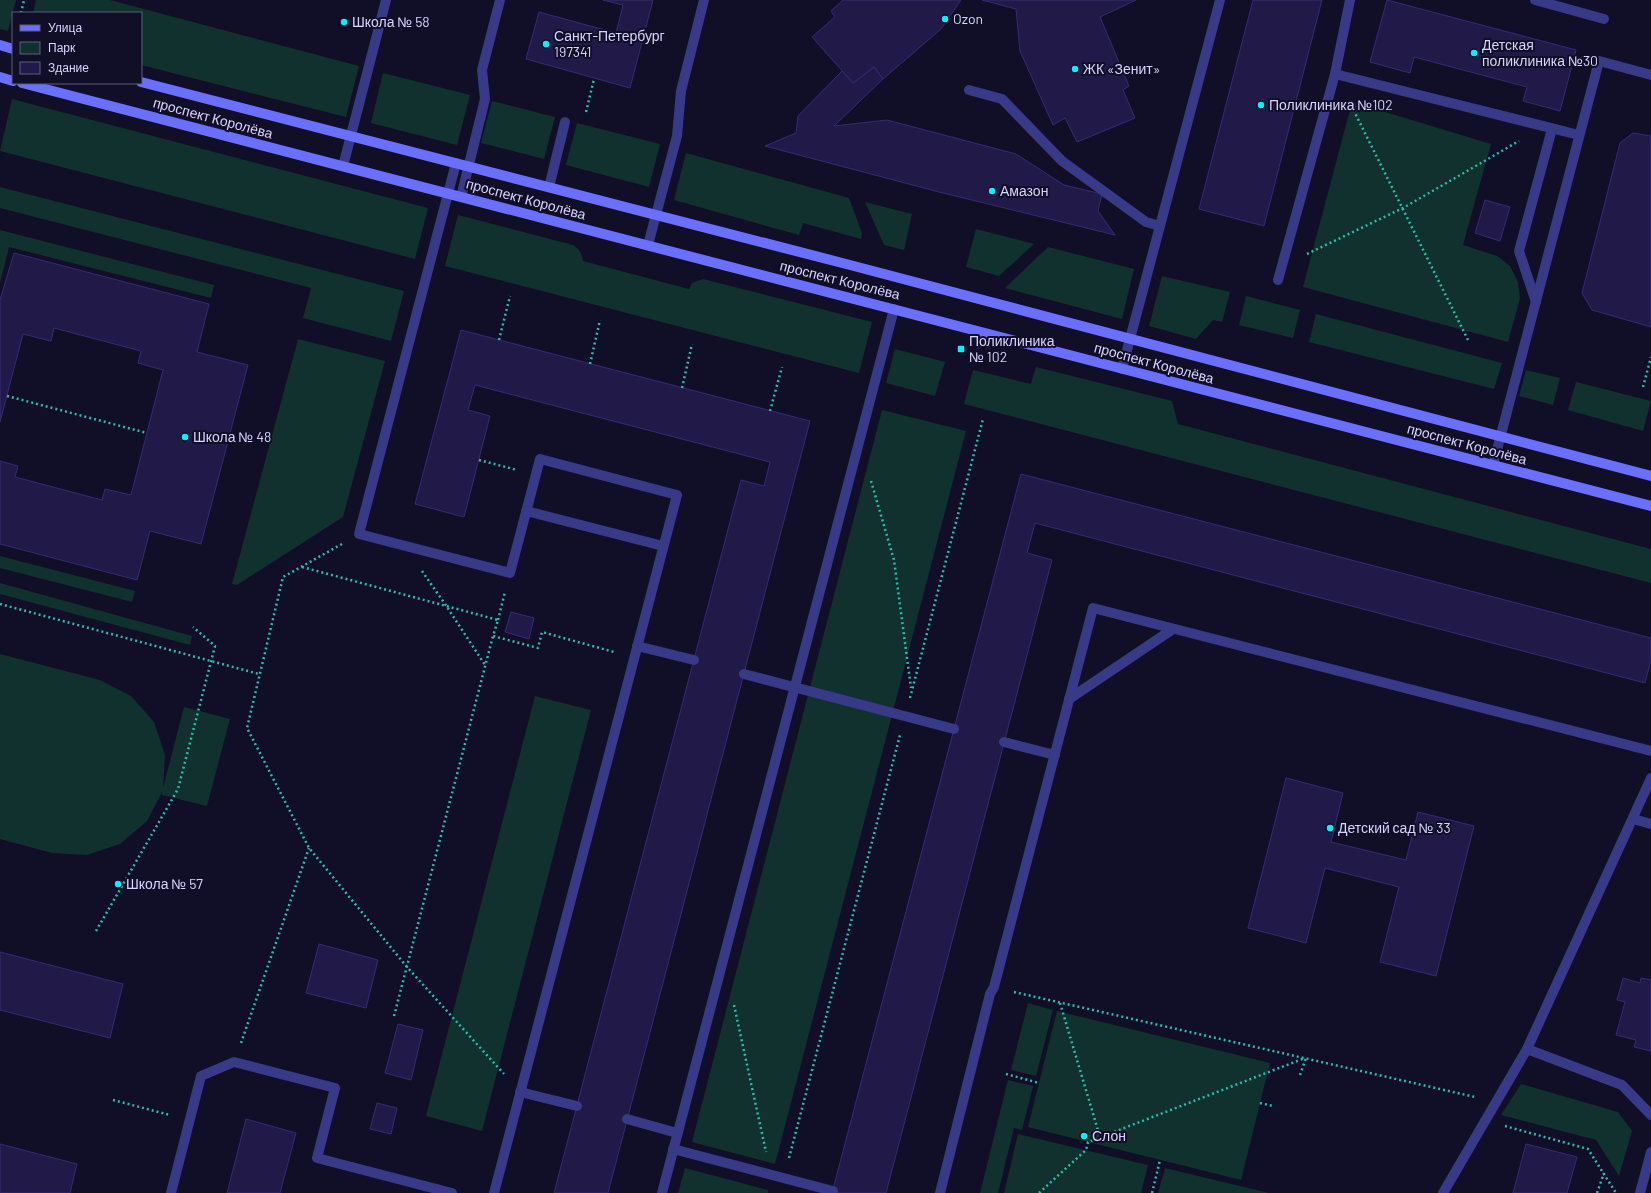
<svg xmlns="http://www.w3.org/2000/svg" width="1651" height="1193" font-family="Barlow,sans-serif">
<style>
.green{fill:#11312e}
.building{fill:#211a48;stroke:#362b75}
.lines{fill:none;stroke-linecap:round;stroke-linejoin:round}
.path{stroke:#2bbcac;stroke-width:2.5;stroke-dasharray:2 3;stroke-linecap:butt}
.lane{stroke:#383987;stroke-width:10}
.secondary{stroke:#6b6fff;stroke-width:10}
.poi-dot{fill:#00f2ff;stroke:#110e27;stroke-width:1.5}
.labels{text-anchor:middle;stroke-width:4;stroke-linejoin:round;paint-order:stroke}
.poi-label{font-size:14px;fill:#d7d4ff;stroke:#110e27;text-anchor:start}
.street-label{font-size:14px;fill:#d7d4ff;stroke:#110e27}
</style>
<rect width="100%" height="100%" fill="#110e27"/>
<!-- green -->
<g class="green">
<path d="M 0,0 L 16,0 L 8,31 L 0,29 Z"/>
<path d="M 36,0 L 110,0 L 359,66 L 346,117 L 141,65 L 141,13 L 33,13 Z"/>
<path d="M 383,73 L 470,95 L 457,145 L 371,123 Z"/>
<path d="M 12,99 L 428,208 L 415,259 L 0,151 Z"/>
<path d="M 492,101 L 555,117 L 544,159 L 481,143 Z"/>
<path d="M 1352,102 L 1491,144 L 1463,245 L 1497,256 L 1510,266 L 1518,282 L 1520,298 L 1508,342 L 1303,287 Z"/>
<path d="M 577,123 L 660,144 L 649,187 L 566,165 Z"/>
<path d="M 686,153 L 849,198 L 862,233 L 861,239 L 803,223 L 799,235 L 674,200 Z"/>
<path d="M 0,187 L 404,291 L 391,341 L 303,318 L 311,288 L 0,208 Z"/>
<path d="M 865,202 L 912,214 L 904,250 L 884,245 Z"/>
<path d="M 458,215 L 573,245 C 579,249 582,253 583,261 L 689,289 L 692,283 L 703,279 L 872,322 L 859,373 L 445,266 Z"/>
<path d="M 976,229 L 1034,244 L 999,276 L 966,267 Z"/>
<path d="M 0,230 L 214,285 L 211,298 L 9,247 L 0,283 Z"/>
<path d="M 1048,247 L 1134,269 L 1122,319 L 1005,288 Z"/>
<path d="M 1162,276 L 1230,292 L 1222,322 L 1213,320 L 1196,339 L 1149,326 Z"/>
<path d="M 1246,296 L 1300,310 L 1293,338 L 1239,325 Z"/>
<path d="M 1316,314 L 1502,363 L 1494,389 L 1309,342 Z"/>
<path d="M 298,339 L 385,361 L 343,517 L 237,585 L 232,584 Z"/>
<path d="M 895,349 L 945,362 L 935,396 L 886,383 Z"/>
<path d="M 1036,367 L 1172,401 L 1178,424 L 1651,549 L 1651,583 L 964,404 L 973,370 L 1031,384 Z"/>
<path d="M 1526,370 L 1560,378 L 1553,405 L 1519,396 Z"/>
<path d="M 1576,382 L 1651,401 L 1643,431 L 1568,410 Z"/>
<path d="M 882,410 L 966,431 L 775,1164 L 692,1142 Z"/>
<path d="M 0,556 L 135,591 L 132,602 L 0,568 Z"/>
<path d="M 0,583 L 192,636 L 190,645 L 0,594 Z"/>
<path d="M 0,654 L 100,680 L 131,696 L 154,722 L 165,755 L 163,788 L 184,707 L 230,719 L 207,806 L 162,795 L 162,792 L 147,821 L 120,844 L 87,855 L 52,853 L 0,839 Z"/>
<path d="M 535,696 L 591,710 L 482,1131 L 426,1116 Z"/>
<path d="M 1028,1003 L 1053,1010 L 1036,1076 L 1011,1070 Z"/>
<path d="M 1057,1011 L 1270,1063 L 1241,1180 L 1028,1127 Z"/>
<path d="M 1008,1080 L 1033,1086 L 1022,1130 L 1014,1128 L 998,1193 L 980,1193 Z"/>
<path d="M 1521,1084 L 1618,1112 L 1632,1131 L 1619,1176 L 1596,1140 L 1501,1115 Z"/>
<path d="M 1018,1134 L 1148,1165 L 1141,1193 L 1004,1193 Z"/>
<path d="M 685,1168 L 768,1190 L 768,1193 L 678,1193 Z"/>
<path d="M 1165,1168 L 1269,1193 L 1158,1193 Z"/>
</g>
<!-- building -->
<g class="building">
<path d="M 603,0 L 653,0 L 630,88 L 526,59 L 539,12 L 616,33 L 623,5 Z"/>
<path d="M 843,0 L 961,0 L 941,29 L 883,79 L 874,67 L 853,83 L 812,37 L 835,17 L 831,11 Z"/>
<path d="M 982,0 L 1136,0 L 1100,17 L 1129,86 L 1123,90 L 1135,118 L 1077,142 L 1065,118 L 1053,125 L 1020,51 L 1016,9 Z"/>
<path d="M 1253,0 L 1322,0 L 1264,226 L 1199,209 Z"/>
<path d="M 1387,0 L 1576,50 L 1560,111 L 1523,101 L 1527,87 L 1414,57 L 1410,73 L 1370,62 Z"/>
<path d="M 874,67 L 883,79 L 834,126 L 887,120 L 1016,154 L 1064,185 L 1102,194 L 1098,211 L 1115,235 L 939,192 L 765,146 L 796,133 L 798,116 L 842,71 L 853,83 Z"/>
<path d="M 1633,133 L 1651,136 L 1651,327 L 1592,310 L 1582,293 L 1620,143 Z"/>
<path d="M 1485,200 L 1510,207 L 1500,241 L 1475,233 Z"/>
<path d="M 14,253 L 209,304 L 197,352 L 248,365 L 201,544 L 150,531 L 137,580 L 0,544 L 0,461 L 18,466 L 15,477 L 102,500 L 105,489 L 131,495 L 163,370 L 138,363 L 141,351 L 54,328 L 51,341 L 23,334 L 0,422 L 0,300 Z"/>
<path d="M 461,330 L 810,421 L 608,1193 L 554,1193 L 741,480 L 764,486 L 770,462 L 475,385 L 468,410 L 490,416 L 464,517 L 415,504 Z"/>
<path d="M 1021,474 L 1651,638 L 1651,660 L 1645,683 L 1035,523 L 1027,553 L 1052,560 L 886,1193 L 832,1193 Z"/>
<path d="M 511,612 L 534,618 L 529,639 L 505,632 Z"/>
<path d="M 1286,778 L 1343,793 L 1331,842 L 1406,860 L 1418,812 L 1474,826 L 1436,976 L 1380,962 L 1399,887 L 1325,868 L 1306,943 L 1248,928 Z"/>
<path d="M 319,944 L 378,960 L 366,1008 L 306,993 Z"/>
<path d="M 0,952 L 123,984 L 110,1038 L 0,1010 Z"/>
<path d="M 1623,978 L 1640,983 L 1641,978 L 1651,980 L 1651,1051 L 1634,1047 L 1636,1040 L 1616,1035 L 1625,1002 L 1617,1000 Z"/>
<path d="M 398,1024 L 423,1030 L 411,1080 L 385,1073 Z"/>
<path d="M 377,1103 L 397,1108 L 391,1134 L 370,1129 Z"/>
<path d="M 246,1119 L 296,1133 L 280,1193 L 227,1193 Z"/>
<path d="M 0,1144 L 77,1164 L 70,1193 L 0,1193 Z"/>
<path d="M 1526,1144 L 1577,1157 L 1567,1193 L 1513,1193 Z"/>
</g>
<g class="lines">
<!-- path -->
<g class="path">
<path d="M 21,13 L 24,0"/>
<path d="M 1349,101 L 1469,342"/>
<path d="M 586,112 L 594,79"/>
<path d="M 1307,254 L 1403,208 L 1519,141"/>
<path d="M 499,340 L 510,296"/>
<path d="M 590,364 L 600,320"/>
<path d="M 1643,387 L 1651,357"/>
<path d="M 682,388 L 692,344"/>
<path d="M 7,396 L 147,433"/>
<path d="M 770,411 L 782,367"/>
<path d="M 479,460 L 517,470"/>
<path d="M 871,481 L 894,560 L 911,688"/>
<path d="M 342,544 L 283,577 L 247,728 L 309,848 L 407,967 L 504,1074"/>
<path d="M 302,567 L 498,620 L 493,636 L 538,648 L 542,632 L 614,652"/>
<path d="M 422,571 L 447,607 L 485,665"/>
<path d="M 0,604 L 259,674"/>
<path d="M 498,620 L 505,592"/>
<path d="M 910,698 L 983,419"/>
<path d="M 96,931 L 178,789 L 215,646 L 193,627"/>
<path d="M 1014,992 L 1475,1097"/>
<path d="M 1060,1003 L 1100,1137"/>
<path d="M 734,1005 L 766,1152"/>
<path d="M 394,1016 L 493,636"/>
<path d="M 241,1043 L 309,848"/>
<path d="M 1006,1074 L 1039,1083"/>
<path d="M 1300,1075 L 1306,1058"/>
<path d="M 113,1100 L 170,1115"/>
<path d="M 1260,1103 L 1273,1106"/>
<path d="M 1505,1126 L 1588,1149 L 1616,1193"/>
<path d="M 789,1158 L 900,735"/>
<path d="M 1039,1193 L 1086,1150 L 1088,1142 L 1305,1058"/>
<path d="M 1152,1193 L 1160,1160"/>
<path d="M 1597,1193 L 1604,1173"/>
</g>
<!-- lane -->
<g class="lane">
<path d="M 1535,0 L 1604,19"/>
<path d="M 1335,74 L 1579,135"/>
<path d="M 969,90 L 1002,99 L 1062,161 L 1146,222 L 1160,226"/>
<path d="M 456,163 L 359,534 L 510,573 L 540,459 L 677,495 L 494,1193"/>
<path d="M 343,166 L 386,0"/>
<path d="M 549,187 L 565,122"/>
<path d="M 461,197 L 485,99 L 482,70 L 500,0"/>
<path d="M 648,245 L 677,136 L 681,91 L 704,0"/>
<path d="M 1278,280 L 1335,74 L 1350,0"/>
<path d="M 1536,302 L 1519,251 L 1552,129"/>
<path d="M 1122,369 L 1220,0"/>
<path d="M 1493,465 L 1599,61 L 1651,75"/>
<path d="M 526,511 L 663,546"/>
<path d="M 637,646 L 694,660"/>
<path d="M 744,674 L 954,729"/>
<path d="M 1069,699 L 1173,629"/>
<path d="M 1004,742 L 1055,755"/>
<path d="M 1633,819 L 1651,824"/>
<path d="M 1527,1049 L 1622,1085 L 1651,1115"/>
<path d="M 520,1092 L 577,1106"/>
<path d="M 627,1119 L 677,1133"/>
<path d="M 673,1149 L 833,1191"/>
<path d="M 171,1193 L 201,1076 L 234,1062 L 335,1088 L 317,1158 L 452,1193"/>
<path d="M 662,1193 L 894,309"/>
<path d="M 940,1193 L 990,994 L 994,987 L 1093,608 L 1651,751"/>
<path d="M 1443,1193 L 1527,1049 L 1651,778"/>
<path d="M 1640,1193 L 1651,1152"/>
</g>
<!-- secondary -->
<g class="secondary">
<path d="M 0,45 L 13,49"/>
<path d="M 0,77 L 13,81"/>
<path d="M 141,82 L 850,265 L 1651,476"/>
<path d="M 22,83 L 1651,506"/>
</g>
</g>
<!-- markers -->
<g class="poi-dot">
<circle cx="945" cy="19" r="4"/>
<circle cx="344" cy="22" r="4"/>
<circle cx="546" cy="44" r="4"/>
<circle cx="1474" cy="53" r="4"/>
<circle cx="1075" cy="69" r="4"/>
<circle cx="1261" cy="105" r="4"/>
<circle cx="992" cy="191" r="4"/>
<rect x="957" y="345" width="8" height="8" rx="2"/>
<circle cx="185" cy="437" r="4"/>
<circle cx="1330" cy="828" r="4"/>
<circle cx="118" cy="884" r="4"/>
<circle cx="1084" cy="1136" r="4"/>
</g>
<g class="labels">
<!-- poi labels -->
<g class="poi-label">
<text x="953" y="24">Ozon</text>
<text x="352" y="27">Школа № 58</text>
<text x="554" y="41">Санкт-Петербург<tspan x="554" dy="16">197341</tspan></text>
<text x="1482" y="50">Детская<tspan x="1482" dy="16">поликлиника №30</tspan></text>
<text x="1083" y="74">ЖК «Зенит»</text>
<text x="1269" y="110">Поликлиника №102</text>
<text x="1000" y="196">Амазон</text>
<text x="969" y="346">Поликлиника<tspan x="969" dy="16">№ 102</tspan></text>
<text x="193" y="442">Школа № 48</text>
<text x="1338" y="833">Детский сад № 33</text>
<text x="126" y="889">Школа № 57</text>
<text x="1092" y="1141">Слон</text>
</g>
<!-- street labels -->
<g class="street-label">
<text transform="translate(213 118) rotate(15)" y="5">проспект Королёва</text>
<text transform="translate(526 199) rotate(15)" y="5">проспект Королёва</text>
<text transform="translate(840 280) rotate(14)" y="5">проспект Королёва</text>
<text transform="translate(1154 363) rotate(15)" y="5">проспект Королёва</text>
<text transform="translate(1467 444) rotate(15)" y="5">проспект Королёва</text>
</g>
</g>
<!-- legend -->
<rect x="12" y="12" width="130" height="72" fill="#110e27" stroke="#605d7d"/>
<rect x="20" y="25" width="20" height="6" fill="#6b6fff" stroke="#605d7d"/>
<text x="48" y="32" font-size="12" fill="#d7d4ff">Улица</text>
<rect x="20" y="42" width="20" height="12" fill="#11312e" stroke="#605d7d"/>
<text x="48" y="52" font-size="12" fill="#d7d4ff">Парк</text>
<rect x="20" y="62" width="20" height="12" fill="#211a48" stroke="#605d7d"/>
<text x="48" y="72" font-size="12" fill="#d7d4ff">Здание</text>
</svg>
